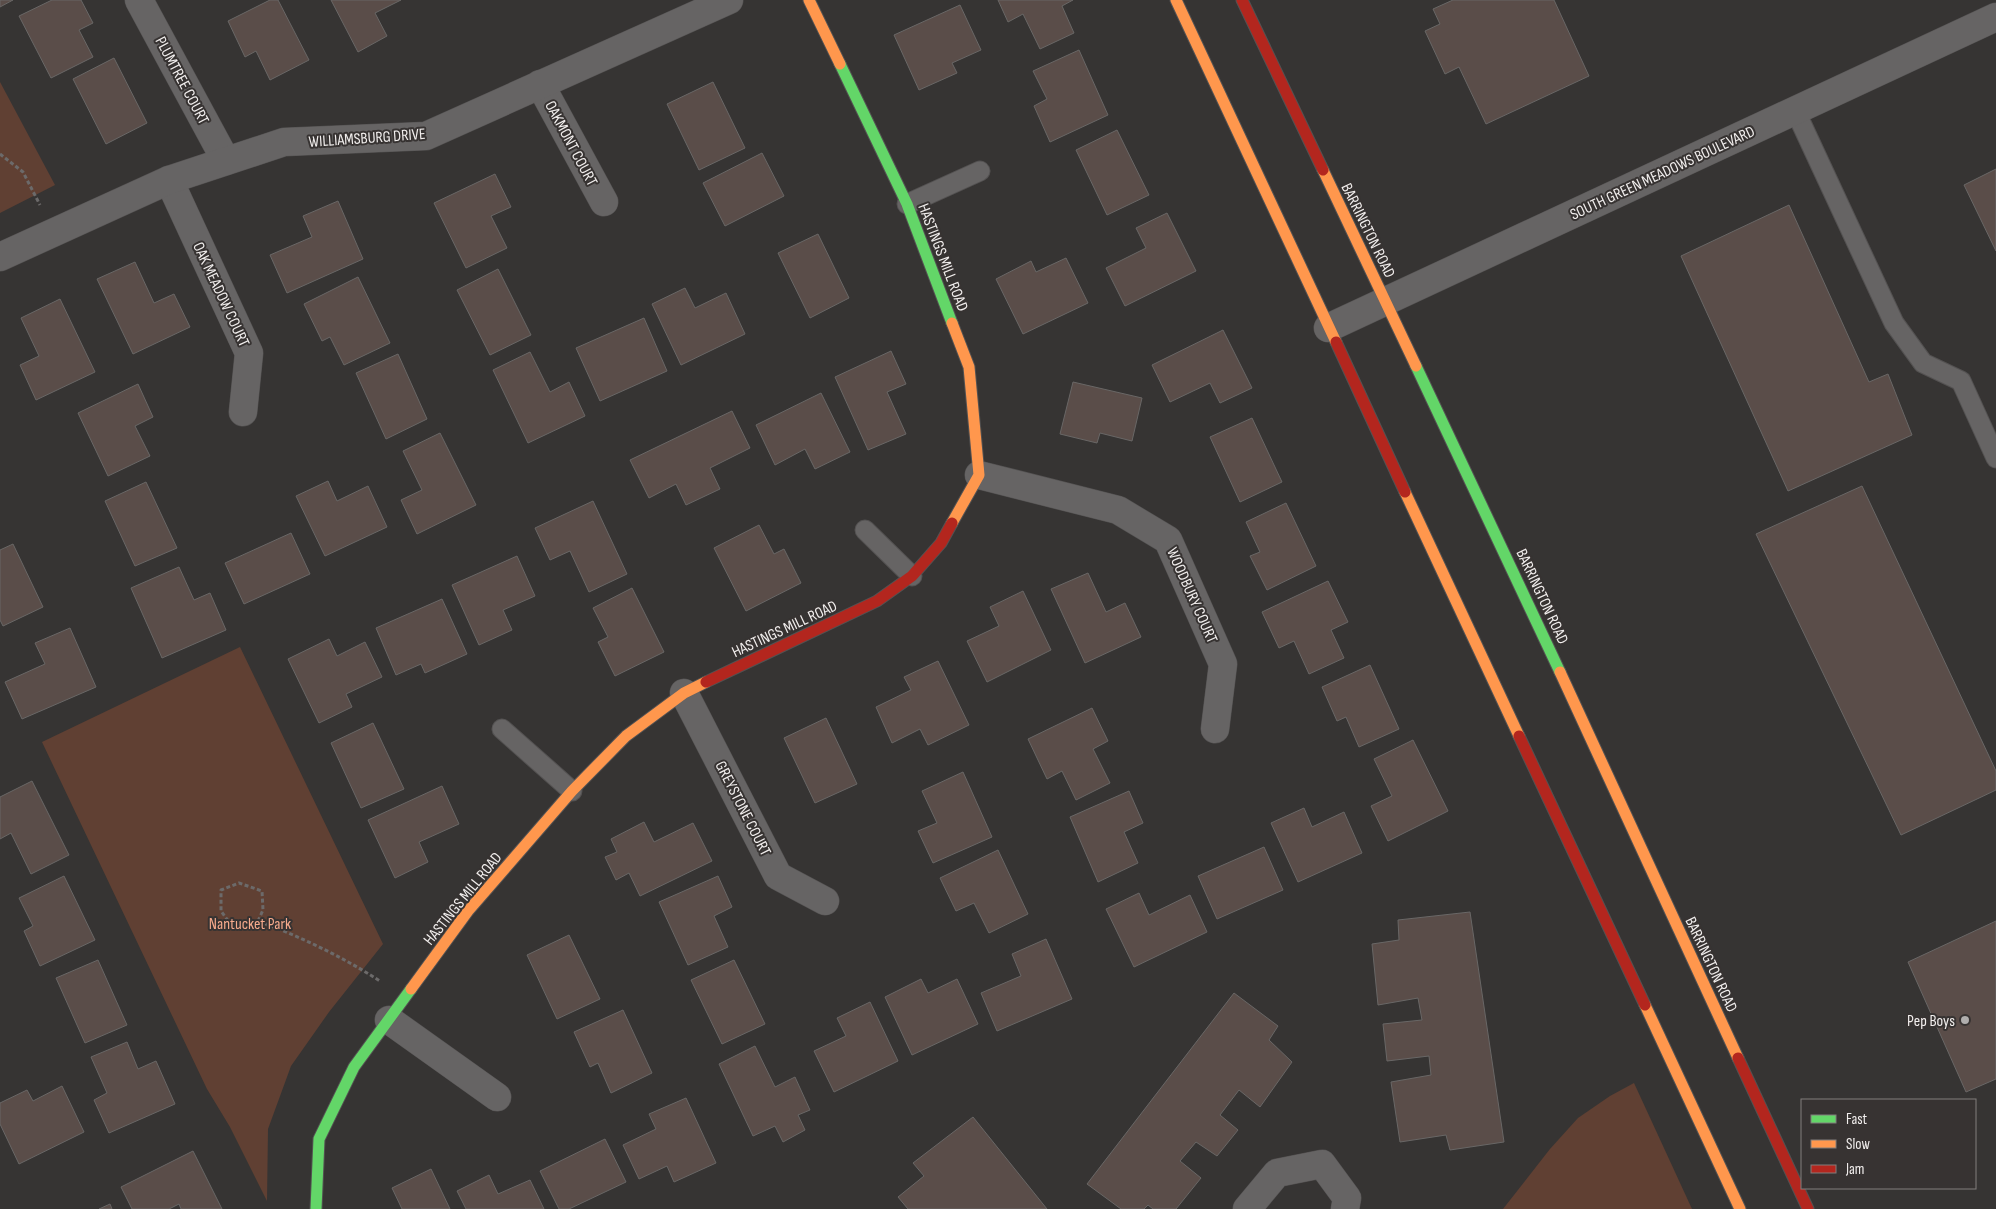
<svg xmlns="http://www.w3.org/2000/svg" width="1996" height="1209" font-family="'Sofia Sans Condensed',sans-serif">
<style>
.green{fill:#604033}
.building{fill:#5a4d49;stroke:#696766}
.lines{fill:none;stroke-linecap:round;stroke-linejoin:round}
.lane-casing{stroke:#545252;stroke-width:21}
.street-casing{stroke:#545252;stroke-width:29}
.fast-casing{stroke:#545252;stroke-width:13}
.slow-casing{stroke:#545252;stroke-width:13}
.jam-casing{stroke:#545252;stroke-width:13}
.path{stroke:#6c6a6a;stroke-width:3;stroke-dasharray:4 2.5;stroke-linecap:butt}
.lane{stroke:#666464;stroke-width:19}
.street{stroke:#666464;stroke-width:28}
.fast{stroke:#63d668;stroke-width:11}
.slow{stroke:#ff974d;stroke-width:11}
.jam{stroke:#b3261e;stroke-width:11}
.poi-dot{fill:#b0aead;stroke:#373332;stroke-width:2}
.labels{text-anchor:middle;stroke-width:4;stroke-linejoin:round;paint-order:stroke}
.street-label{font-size:16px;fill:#f2efee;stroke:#373332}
.park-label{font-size:16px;fill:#f6aa8c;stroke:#373332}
.poi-label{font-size:16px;fill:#f2efee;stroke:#373332;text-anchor:end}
</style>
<rect width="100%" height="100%" fill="#363433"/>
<!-- green -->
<g class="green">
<path d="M 0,82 L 55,185 L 0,213 Z"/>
<path d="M 240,647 L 383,944 L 329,1012 L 291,1066 L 268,1129 L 267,1201 L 230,1127 L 207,1089 L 42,742 Z"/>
<path d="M 1634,1083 L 1692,1209 L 1503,1209 L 1550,1149 L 1578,1118 L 1610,1096 Z"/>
</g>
<!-- building -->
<g class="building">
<path d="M 0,0 L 13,0 L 0,7 Z"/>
<path d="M 52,0 L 81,0 L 93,23 L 79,30 L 93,57 L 51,78 L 19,16 Z"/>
<path d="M 270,0 L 278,0 L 309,60 L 270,80 L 256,51 L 245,57 L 228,21 Z"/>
<path d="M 331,0 L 401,0 L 375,13 L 387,36 L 358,52 Z"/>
<path d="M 998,0 L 1073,0 L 1062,6 L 1074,33 L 1040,49 L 1023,14 L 1008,22 Z"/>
<path d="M 1453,0 L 1554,0 L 1589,76 L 1486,124 L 1459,67 L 1445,74 L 1425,31 L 1440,24 L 1433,9 Z"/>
<path d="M 960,5 L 981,50 L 952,63 L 957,73 L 919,90 L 894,35 Z"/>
<path d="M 1079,50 L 1108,115 L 1050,142 L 1034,106 L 1047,99 L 1033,71 Z"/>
<path d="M 114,58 L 147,123 L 106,144 L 73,79 Z"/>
<path d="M 713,82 L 745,148 L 699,170 L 667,104 Z"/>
<path d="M 1117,130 L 1149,195 L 1107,215 L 1076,150 Z"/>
<path d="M 762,153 L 784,196 L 725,226 L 703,183 Z"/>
<path d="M 1996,169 L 1996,251 L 1964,185 Z"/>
<path d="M 495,174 L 511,207 L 491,216 L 507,248 L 466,268 L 434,203 Z"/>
<path d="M 338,201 L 363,259 L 287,293 L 270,255 L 312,237 L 303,216 Z"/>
<path d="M 1789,205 L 1869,382 L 1888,374 L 1912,435 L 1788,491 L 1681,256 Z"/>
<path d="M 1167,213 L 1196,271 L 1125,306 L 1106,268 L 1146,248 L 1136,228 Z"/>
<path d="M 818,234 L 849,298 L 810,318 L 778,253 Z"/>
<path d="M 1066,258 L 1088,303 L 1023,334 L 996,279 L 1031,261 L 1036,272 Z"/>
<path d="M 135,262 L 154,303 L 174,294 L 190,327 L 133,354 L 97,279 Z"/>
<path d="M 498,269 L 531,335 L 490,355 L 457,290 Z"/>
<path d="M 358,277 L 390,343 L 344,365 L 330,337 L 322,341 L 304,304 Z"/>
<path d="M 685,288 L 695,308 L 726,293 L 745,334 L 681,365 L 652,304 Z"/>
<path d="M 60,299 L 95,372 L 36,400 L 20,365 L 39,356 L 21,318 Z"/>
<path d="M 644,318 L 667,371 L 600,401 L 576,348 Z"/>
<path d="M 1223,330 L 1252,388 L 1220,403 L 1210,383 L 1170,402 L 1152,365 Z"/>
<path d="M 891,351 L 906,384 L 887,392 L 906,434 L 868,450 L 835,377 Z"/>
<path d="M 530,352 L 550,392 L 569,382 L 585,416 L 528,443 L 493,370 Z"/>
<path d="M 398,354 L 427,419 L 386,439 L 356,373 Z"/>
<path d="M 1073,382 L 1142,398 L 1132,441 L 1100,433 L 1097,443 L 1060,434 Z"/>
<path d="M 138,384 L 153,417 L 135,426 L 150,456 L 108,476 L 78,413 Z"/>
<path d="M 821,393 L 850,452 L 815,469 L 805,449 L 775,465 L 756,425 Z"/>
<path d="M 732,411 L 750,448 L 710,468 L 720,489 L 686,505 L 676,484 L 649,498 L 630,460 Z"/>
<path d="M 1252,418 L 1282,482 L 1240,502 L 1210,437 Z"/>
<path d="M 440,433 L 476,505 L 417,534 L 401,500 L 422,490 L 403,451 Z"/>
<path d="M 328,481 L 337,501 L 368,486 L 387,527 L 325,556 L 296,496 Z"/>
<path d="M 146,482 L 177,548 L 135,566 L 105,501 Z"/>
<path d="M 1862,486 L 1996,771 L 1996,790 L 1901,835 L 1756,534 Z"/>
<path d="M 593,501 L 627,574 L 589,592 L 570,551 L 550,560 L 535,528 Z"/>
<path d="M 1286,503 L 1316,566 L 1267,590 L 1250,556 L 1260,552 L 1246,522 Z"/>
<path d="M 759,525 L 774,554 L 784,549 L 801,583 L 746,611 L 714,548 Z"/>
<path d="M 291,533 L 310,574 L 244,604 L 225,563 Z"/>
<path d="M 13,544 L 43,607 L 3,626 L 0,620 L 0,550 Z"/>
<path d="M 517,556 L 535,596 L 503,610 L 512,630 L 479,645 L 452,585 Z"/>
<path d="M 179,567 L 194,600 L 210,593 L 226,630 L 162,658 L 131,588 Z"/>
<path d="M 1088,573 L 1106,612 L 1125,603 L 1141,637 L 1085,663 L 1051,589 Z"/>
<path d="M 1328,581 L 1348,622 L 1331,630 L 1344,658 L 1309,674 L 1294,641 L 1279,648 L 1262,612 Z"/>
<path d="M 632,588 L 664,652 L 615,676 L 598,642 L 608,637 L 593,608 Z"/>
<path d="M 1023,591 L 1051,650 L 987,682 L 967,641 L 999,626 L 990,607 Z"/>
<path d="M 442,599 L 467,654 L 425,673 L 421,664 L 396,675 L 376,628 Z"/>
<path d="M 70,628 L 96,687 L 22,719 L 5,682 L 45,664 L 35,643 Z"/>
<path d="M 329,639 L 337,656 L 365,642 L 382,677 L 346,694 L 352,707 L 319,723 L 288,659 Z"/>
<path d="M 938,661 L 969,725 L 928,745 L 920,729 L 892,743 L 876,707 L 911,690 L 904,677 Z"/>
<path d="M 1370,665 L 1399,729 L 1359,747 L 1346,717 L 1337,721 L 1322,687 Z"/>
<path d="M 1092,708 L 1108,741 L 1093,749 L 1110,783 L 1076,800 L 1062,771 L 1047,779 L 1028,739 Z"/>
<path d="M 826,718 L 857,784 L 815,803 L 784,738 Z"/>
<path d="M 373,723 L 404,789 L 361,808 L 331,743 Z"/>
<path d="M 1413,740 L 1448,811 L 1388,841 L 1371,806 L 1392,796 L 1374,759 Z"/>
<path d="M 963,772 L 992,837 L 933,863 L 918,831 L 937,823 L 922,791 Z"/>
<path d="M 32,781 L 69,855 L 31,874 L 11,833 L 0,839 L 0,797 Z"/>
<path d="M 442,786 L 459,824 L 419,842 L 428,862 L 395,878 L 368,820 Z"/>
<path d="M 1129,791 L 1143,823 L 1124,832 L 1138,863 L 1098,882 L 1070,817 Z"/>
<path d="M 1304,808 L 1312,827 L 1344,812 L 1362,853 L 1298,882 L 1271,823 Z"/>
<path d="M 644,822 L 654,842 L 693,823 L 712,861 L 640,896 L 629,873 L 616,880 L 605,857 L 617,852 L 611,839 Z"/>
<path d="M 1264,847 L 1283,890 L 1217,919 L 1198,876 Z"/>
<path d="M 998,850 L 1028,914 L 989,933 L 974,903 L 956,911 L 940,878 Z"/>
<path d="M 64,876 L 95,940 L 40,966 L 24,931 L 33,926 L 19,898 Z"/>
<path d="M 718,876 L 732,907 L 714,916 L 728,947 L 688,965 L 659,902 Z"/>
<path d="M 1139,893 L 1149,915 L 1190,895 L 1207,932 L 1134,967 L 1106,909 Z"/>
<path d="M 1470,912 L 1504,1142 L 1450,1150 L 1446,1135 L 1400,1142 L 1391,1082 L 1431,1075 L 1429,1056 L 1387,1061 L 1383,1024 L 1422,1020 L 1418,998 L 1378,1005 L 1372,944 L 1399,940 L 1398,920 Z"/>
<path d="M 1996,921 L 1996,1079 L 1966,1092 L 1908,962 Z"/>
<path d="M 569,935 L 600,999 L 557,1019 L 527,955 Z"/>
<path d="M 1046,939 L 1072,999 L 997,1031 L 981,993 L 1021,976 L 1012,954 Z"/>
<path d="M 98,960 L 127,1025 L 85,1043 L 56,978 Z"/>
<path d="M 734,960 L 765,1024 L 722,1044 L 691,980 Z"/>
<path d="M 921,979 L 928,993 L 957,979 L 978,1024 L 912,1055 L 885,997 Z"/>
<path d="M 1234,993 L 1278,1026 L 1269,1040 L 1292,1062 L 1260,1107 L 1239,1090 L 1220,1115 L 1238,1130 L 1217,1156 L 1196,1142 L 1180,1161 L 1201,1178 L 1176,1209 L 1153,1209 L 1148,1205 L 1144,1209 L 1121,1209 L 1087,1184 Z"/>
<path d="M 870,1002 L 898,1061 L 834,1092 L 814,1051 L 846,1036 L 837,1018 Z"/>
<path d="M 623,1010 L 652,1073 L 611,1093 L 598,1063 L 590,1067 L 574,1032 Z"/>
<path d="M 127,1042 L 138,1069 L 156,1061 L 175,1104 L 109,1133 L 94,1100 L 107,1093 L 91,1057 Z"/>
<path d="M 755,1046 L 775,1087 L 795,1077 L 810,1110 L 798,1115 L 805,1130 L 783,1142 L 775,1126 L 753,1136 L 719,1064 Z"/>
<path d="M 62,1086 L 84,1132 L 19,1164 L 0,1124 L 0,1103 L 27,1090 L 33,1101 Z"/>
<path d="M 686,1098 L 716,1163 L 674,1182 L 667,1166 L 639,1179 L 623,1145 L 656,1129 L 649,1114 Z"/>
<path d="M 973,1117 L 1047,1209 L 908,1209 L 898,1197 L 924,1176 L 913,1163 Z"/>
<path d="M 605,1139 L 626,1182 L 569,1209 L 559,1209 L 540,1171 Z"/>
<path d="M 193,1151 L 222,1209 L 181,1209 L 179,1204 L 169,1209 L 132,1209 L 121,1187 Z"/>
<path d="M 431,1169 L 450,1209 L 402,1209 L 392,1188 Z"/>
<path d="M 489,1175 L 498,1194 L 530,1180 L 544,1209 L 466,1209 L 457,1191 Z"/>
<path d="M 110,1204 L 112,1209 L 99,1209 Z"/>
</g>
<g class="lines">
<!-- lane casing -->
<g class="lane-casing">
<g id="lane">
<path d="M 1795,110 L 1894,323 L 1923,363 L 1961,381 L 1996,458"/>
<path d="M 907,204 L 980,171"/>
<path d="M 865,530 L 912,576"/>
<path d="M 502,729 L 572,791"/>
</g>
</g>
<!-- street casing -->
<g class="street-casing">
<g id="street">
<path d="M 139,0 L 226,161"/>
<path d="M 540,84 L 604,202"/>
<path d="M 169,180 L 249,353 L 243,412"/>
<path d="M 0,257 L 169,180 L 284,142 L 426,136 L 729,0"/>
<path d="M 1328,328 L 1996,17"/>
<path d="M 979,475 L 1118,510 L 1168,540 L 1223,664 L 1215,729"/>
<path d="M 684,693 L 778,876 L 825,901"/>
<path d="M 389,1020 L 497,1097"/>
<path d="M 1247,1209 L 1277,1173 L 1322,1164 L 1347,1198 L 1345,1209"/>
</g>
</g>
<!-- fast casing -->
<g class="fast-casing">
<g id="fast">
<path d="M 840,64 L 907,204 L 952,323"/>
<path d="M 1416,366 L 1560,672"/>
<path d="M 316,1209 L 319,1139 L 354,1067 L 411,989"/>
</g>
</g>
<!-- slow casing -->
<g class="slow-casing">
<g id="slow">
<path d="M 809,0 L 840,64"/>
<path d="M 1176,0 L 1336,342"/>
<path d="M 1323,170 L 1416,366"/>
<path d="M 952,323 L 969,367 L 979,475 L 952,523"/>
<path d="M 1405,492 L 1519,736"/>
<path d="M 1560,672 L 1738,1058"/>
<path d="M 411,989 L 468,911 L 572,791 L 626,736 L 684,693 L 706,682"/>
<path d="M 1645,1005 L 1740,1209"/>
</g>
</g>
<!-- jam casing -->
<g class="jam-casing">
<g id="jam">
<path d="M 1242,0 L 1323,170"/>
<path d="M 1336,342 L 1405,492"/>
<path d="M 706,682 L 877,601 L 912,576 L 941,543 L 952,523"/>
<path d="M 1519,736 L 1645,1005"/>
<path d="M 1738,1058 L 1808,1209"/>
</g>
</g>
<!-- path -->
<g class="path">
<path d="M 0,154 L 23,172 L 40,205"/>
<path d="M 258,921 L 263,910 L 262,891 L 239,883 L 221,890 L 221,911 L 231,925 L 249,927 L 258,921 C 301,937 341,956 380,981"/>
</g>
<!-- lane -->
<use href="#lane" class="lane"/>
<!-- street -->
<use href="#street" class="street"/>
<!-- fast -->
<use href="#fast" class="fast"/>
<!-- slow -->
<use href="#slow" class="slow"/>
<!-- jam -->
<use href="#jam" class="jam"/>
</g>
<!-- markers -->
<circle class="poi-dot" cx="1965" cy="1020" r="5"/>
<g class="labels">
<!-- street labels -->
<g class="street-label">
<text transform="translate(183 80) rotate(62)" y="6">PLUMTREE COURT</text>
<text transform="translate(367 137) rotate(-4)" y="6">WILLIAMSBURG DRIVE</text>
<text transform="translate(572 143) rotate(62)" y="6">OAKMONT COURT</text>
<text transform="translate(1662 172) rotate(-25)" y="6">SOUTH GREEN MEADOWS BOULEVARD</text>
<text transform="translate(1369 230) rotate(64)" y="6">BARRINGTON ROAD</text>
<text transform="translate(944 257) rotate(69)" y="6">HASTINGS MILL ROAD</text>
<text transform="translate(222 294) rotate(65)" y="6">OAK MEADOW COURT</text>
<text transform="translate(1193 595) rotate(66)" y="6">WOODBURY COURT</text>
<text transform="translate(1543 596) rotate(65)" y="6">BARRINGTON ROAD</text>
<text transform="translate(784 628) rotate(-25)" y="6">HASTINGS MILL ROAD</text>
<text transform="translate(744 808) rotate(63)" y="6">GREYSTONE COURT</text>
<text transform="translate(462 898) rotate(-51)" y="6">HASTINGS MILL ROAD</text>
<text transform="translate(1712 964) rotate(65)" y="6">BARRINGTON ROAD</text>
</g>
<!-- park labels -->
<g class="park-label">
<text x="250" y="929">Nantucket Park</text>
</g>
<!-- poi labels -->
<g class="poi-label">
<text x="1955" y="1026">Pep Boys</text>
</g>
</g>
<!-- legend -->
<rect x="1801" y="1099" width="175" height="90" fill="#373332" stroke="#827e7d"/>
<rect x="1811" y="1115" width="25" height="8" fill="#63d668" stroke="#827e7d"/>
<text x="1846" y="1124" font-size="15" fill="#f2efee">Fast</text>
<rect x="1811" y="1140" width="25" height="8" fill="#ff974d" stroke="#827e7d"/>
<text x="1846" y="1149" font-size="15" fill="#f2efee">Slow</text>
<rect x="1811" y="1165" width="25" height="8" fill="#b3261e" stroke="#827e7d"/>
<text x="1846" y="1174" font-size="15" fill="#f2efee">Jam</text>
</svg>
